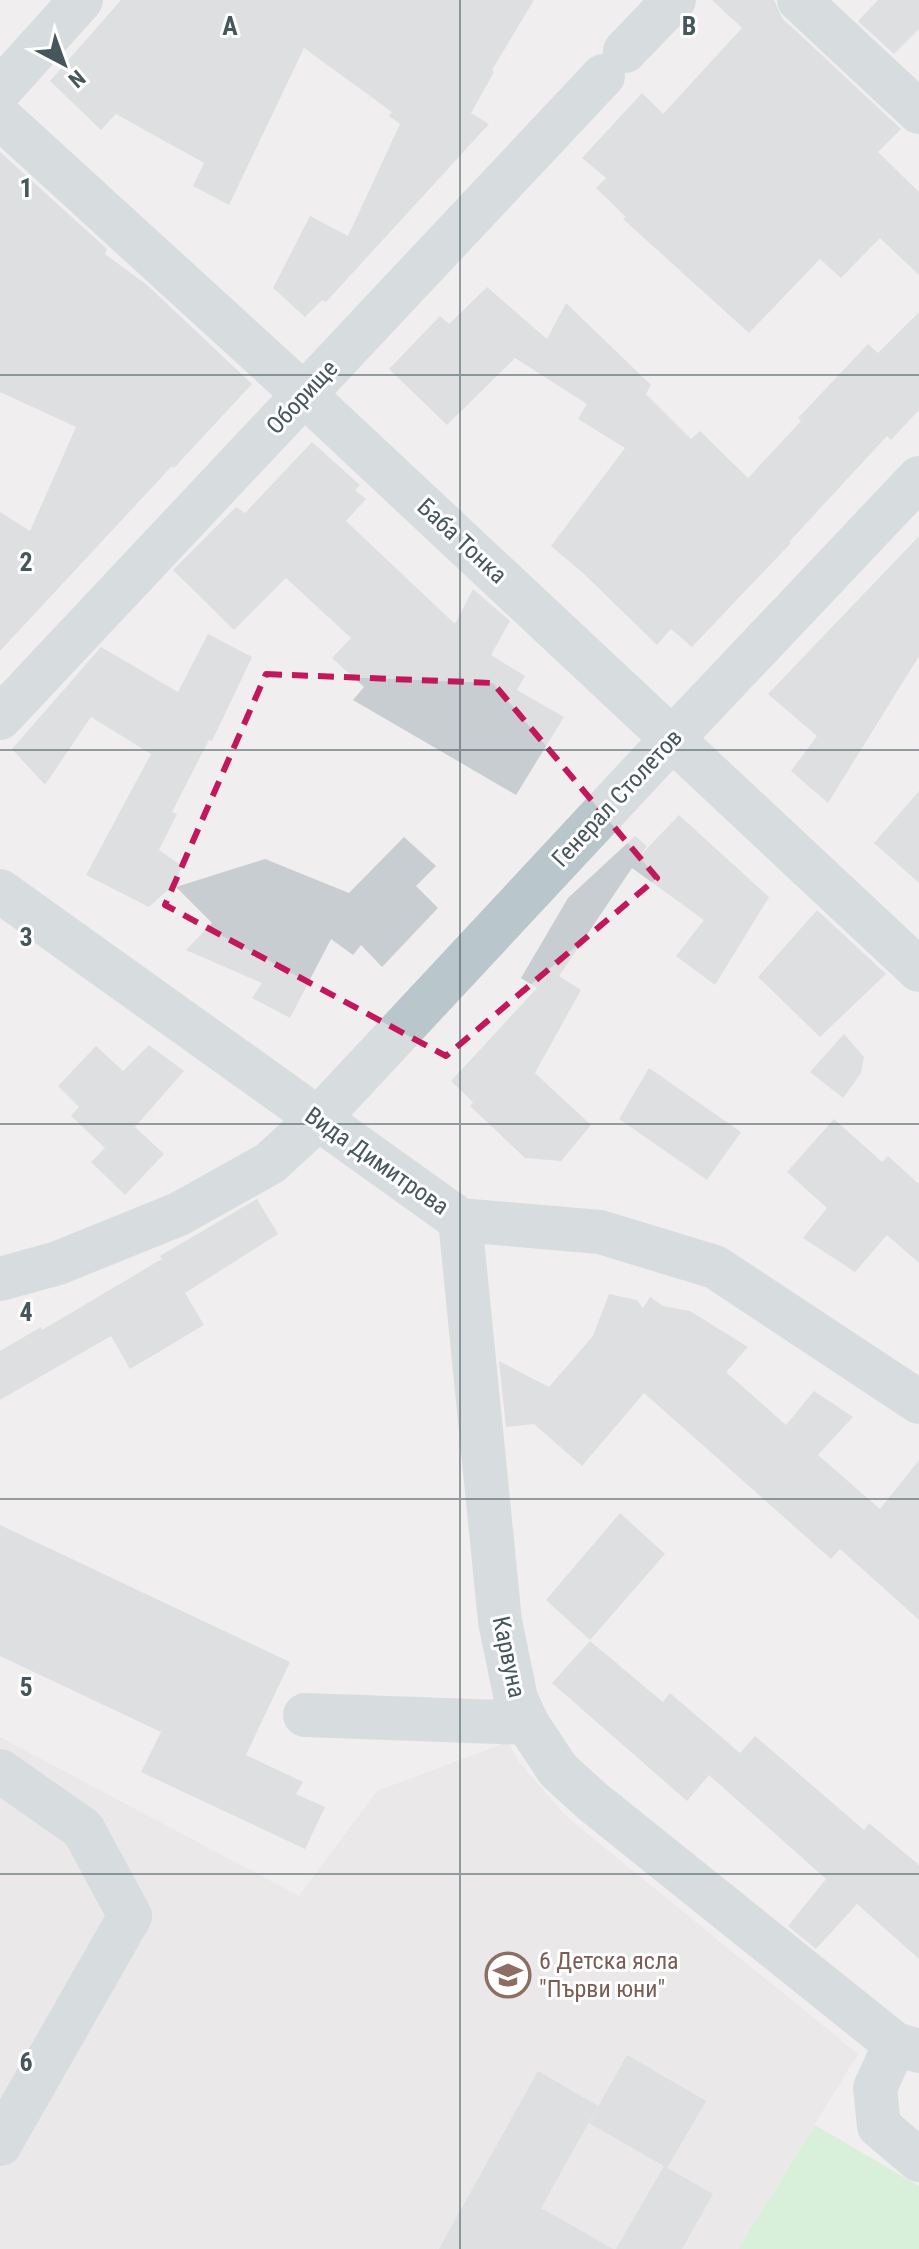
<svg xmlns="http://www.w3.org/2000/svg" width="919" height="2249" font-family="'Roboto Condensed',sans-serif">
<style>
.education{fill:#e2dfe1}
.green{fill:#bbf0c1}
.building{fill:#c8cdd1}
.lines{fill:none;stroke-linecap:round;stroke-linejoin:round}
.minor{stroke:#b9c7cc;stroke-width:44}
.marked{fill:none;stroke:#c2185b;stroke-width:6;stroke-dasharray:16 10;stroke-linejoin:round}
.grid{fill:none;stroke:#46575c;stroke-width:2;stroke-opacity:0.55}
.labels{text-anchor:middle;stroke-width:6;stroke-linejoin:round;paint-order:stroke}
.street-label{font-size:24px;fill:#46575c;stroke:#fff}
.education-label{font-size:24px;fill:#785e54;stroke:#fff;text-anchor:start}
.grid-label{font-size:26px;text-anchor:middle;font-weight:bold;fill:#46575c;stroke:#fff;stroke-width:6;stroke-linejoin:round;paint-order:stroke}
</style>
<rect width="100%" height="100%" fill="#f1eeef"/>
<!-- education -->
<path class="education" d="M 0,1737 L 299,1896 L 377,1791 L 508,1742 L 519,1762 L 567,1817 L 858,2054 L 738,2249 L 0,2249 Z"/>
<!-- green -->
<path class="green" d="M 815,2125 L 919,2186 L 919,2249 L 738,2249 Z"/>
<!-- building -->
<g class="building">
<path d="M 121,0 L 534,0 L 492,70 L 494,72 L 471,113 L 489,124 L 326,302 L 322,300 L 305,317 L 273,288 L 310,216 L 348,236 L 400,124 L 389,116 L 392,112 L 304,48 L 229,205 L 193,186 L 204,163 L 116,114 L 101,130 L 50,81 Z"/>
<path d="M 712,0 L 774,0 L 782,18 L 901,129 L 878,152 L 919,192 L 919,275 L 880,238 L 841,278 L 820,259 L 749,333 L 623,219 L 626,217 L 596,188 L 606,178 L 582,158 L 642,93 L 663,114 L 742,28 Z"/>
<path d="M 878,0 L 919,0 L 919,29 L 894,54 L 858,21 Z"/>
<path d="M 0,152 L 107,249 L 105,254 L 147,285 L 252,384 L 174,468 L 172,466 L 0,651 L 0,512 L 30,531 L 76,427 L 0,392 Z"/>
<path d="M 487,287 L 547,339 L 566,303 L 651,385 L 646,394 L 691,439 L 700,431 L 748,478 L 801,421 L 798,418 L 868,344 L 878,353 L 919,312 L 919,410 L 891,440 L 887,436 L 789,542 L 791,543 L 692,647 L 671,629 L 657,645 L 583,573 L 551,546 L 625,448 L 578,419 L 587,404 L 515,358 L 447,425 L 389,369 L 440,316 L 449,324 Z"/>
<path d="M 312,442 L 360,485 L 355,490 L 366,499 L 346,521 L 455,624 L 473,589 L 510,621 L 491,655 L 525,676 L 517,690 L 564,717 L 516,795 L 353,700 L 364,687 L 332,658 L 351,638 L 286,578 L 234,630 L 173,570 L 236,507 L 245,513 Z"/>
<path d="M 919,536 L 919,656 L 828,803 L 791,771 L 817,736 L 768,694 Z"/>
<path d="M 208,634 L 252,657 L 212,741 L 209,740 L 172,812 L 177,814 L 159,850 L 182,866 L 174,884 L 149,907 L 86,875 L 151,754 L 91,717 L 45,785 L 12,749 L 101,647 L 178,692 Z"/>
<path d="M 919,791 L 919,883 L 874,843 Z"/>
<path d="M 679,815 L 769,897 L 715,985 L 676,956 L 704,920 L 632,868 L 559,976 L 581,990 L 535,1073 L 591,1125 L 561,1161 L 525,1158 L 470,1106 L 473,1102 L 451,1081 L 537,988 L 521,978 L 568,898 L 635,836 L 647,846 L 639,857 Z"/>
<path d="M 404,837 L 436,866 L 416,886 L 438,908 L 382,967 L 361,945 L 353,955 L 331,939 L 290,1018 L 252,998 L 262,983 L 186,950 L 212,923 L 176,887 L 265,859 L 349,893 Z"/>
<path d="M 817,910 L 886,974 L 820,1037 L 758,977 Z"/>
<path d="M 844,1034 L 864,1057 L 861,1073 L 843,1098 L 810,1072 Z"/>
<path d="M 149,1045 L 184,1071 L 135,1127 L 164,1154 L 125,1195 L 91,1162 L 105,1148 L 71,1116 L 79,1107 L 58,1086 L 96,1046 L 123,1071 Z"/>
<path d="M 649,1068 L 741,1132 L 707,1180 L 619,1119 Z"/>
<path d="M 834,1119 L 882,1162 L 888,1156 L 919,1184 L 919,1263 L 887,1235 L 855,1272 L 803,1238 L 827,1208 L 787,1172 Z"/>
<path d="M 257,1199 L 278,1234 L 185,1293 L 204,1325 L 130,1369 L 111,1336 L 0,1400 L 0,1351 L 41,1327 L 42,1330 L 162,1259 L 160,1256 Z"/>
<path d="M 609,1294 L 637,1300 L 643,1308 L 650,1297 L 663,1306 L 690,1311 L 748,1347 L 726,1372 L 786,1425 L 814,1391 L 853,1417 L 818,1455 L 880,1509 L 919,1460 L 919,1620 L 840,1549 L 831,1559 L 644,1393 L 582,1466 L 534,1424 L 506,1427 L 499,1361 L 549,1387 L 593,1336 Z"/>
<path d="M 620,1513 L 665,1554 L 590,1640 L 546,1600 Z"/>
<path d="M 0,1525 L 290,1662 L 246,1755 L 303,1782 L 296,1794 L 325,1807 L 305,1849 L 141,1772 L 161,1732 L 0,1656 Z"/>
<path d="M 590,1641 L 663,1702 L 670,1693 L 740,1753 L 755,1736 L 864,1830 L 869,1823 L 919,1865 L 919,1959 L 857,1904 L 816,1949 L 788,1926 L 826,1879 L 709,1775 L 687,1801 L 552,1683 Z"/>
<path d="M 627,2055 L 706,2101 L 667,2168 L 713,2194 L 682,2249 L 616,2249 L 664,2166 L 589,2123 Z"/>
<path d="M 538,2071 L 598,2106 L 541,2208 L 613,2249 L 439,2249 Z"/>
</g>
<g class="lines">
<!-- minor -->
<g class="minor">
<path d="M 799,0 L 919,112"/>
<path d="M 625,51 L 674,0"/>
<path d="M 0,90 L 81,0"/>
<path d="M 0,117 L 323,412 L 919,970"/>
<path d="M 0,718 L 603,76"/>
<path d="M 0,891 L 460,1220 L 600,1232 L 715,1267 L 919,1402"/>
<path d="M 460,1220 L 500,1621 L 516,1699 L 527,1723 L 558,1770 L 592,1801 L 895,2044 L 919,2051"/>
<path d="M 0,1279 L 58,1263 L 179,1214 L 270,1163 L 317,1120 L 673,738 L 919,478"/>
<path d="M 305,1715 L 527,1723"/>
<path d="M 0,1771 L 83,1829 L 130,1916 L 0,2144"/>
<path d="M 895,2044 L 875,2088 L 879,2126 L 919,2160"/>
</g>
</g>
<!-- marked area -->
<path d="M0 0H919V2249H0ZM 266,674 L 493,683 L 657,878 L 446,1056 L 165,905 Z" fill="#f1eeef" fill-opacity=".55" fill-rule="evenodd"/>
<path class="marked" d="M 266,674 L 493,683 L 657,878 L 446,1056 L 165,905 Z"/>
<!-- grid -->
<path class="grid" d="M 460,0 L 460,2249M 0,375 L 919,375M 0,750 L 919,750M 0,1124 L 919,1124M 0,1499 L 919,1499M 0,1874 L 919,1874"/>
<!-- icons -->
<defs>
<g id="school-ring" transform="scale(2.3)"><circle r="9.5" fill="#fff" stroke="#8d6e63" stroke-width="1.5"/><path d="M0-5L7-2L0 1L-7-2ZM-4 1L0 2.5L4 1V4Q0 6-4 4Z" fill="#8d6e63"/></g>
</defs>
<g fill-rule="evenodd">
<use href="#school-ring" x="508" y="1975"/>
</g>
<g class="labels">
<!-- street labels -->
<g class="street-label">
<text transform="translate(302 397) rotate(-47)" y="8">Оборище</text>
<text transform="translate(462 541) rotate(43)" y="8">Баба Тонка</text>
<text transform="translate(617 798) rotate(-47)" y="8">Генерал Столетов</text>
<text transform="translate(377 1161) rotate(35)" y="8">Вида Димитрова</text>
<text transform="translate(509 1657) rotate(78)" y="8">Карвуна</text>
</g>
<!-- education labels -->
<g class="education-label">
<text x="539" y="1969">6 Детска ясла<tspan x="539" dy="28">"Първи юни"</tspan></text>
</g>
</g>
<g class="grid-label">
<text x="230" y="35">A</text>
<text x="689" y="35">B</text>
<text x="26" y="197">1</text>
<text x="26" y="571">2</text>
<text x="26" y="946">3</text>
<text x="26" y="1321">4</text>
<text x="26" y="1696">5</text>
<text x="26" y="2071">6</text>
</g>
<!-- north arrow -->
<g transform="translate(64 64) rotate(139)" stroke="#ffffff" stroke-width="6" paint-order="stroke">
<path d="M0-6L14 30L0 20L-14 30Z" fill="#46575c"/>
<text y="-12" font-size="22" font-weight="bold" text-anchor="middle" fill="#46575c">N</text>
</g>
</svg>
